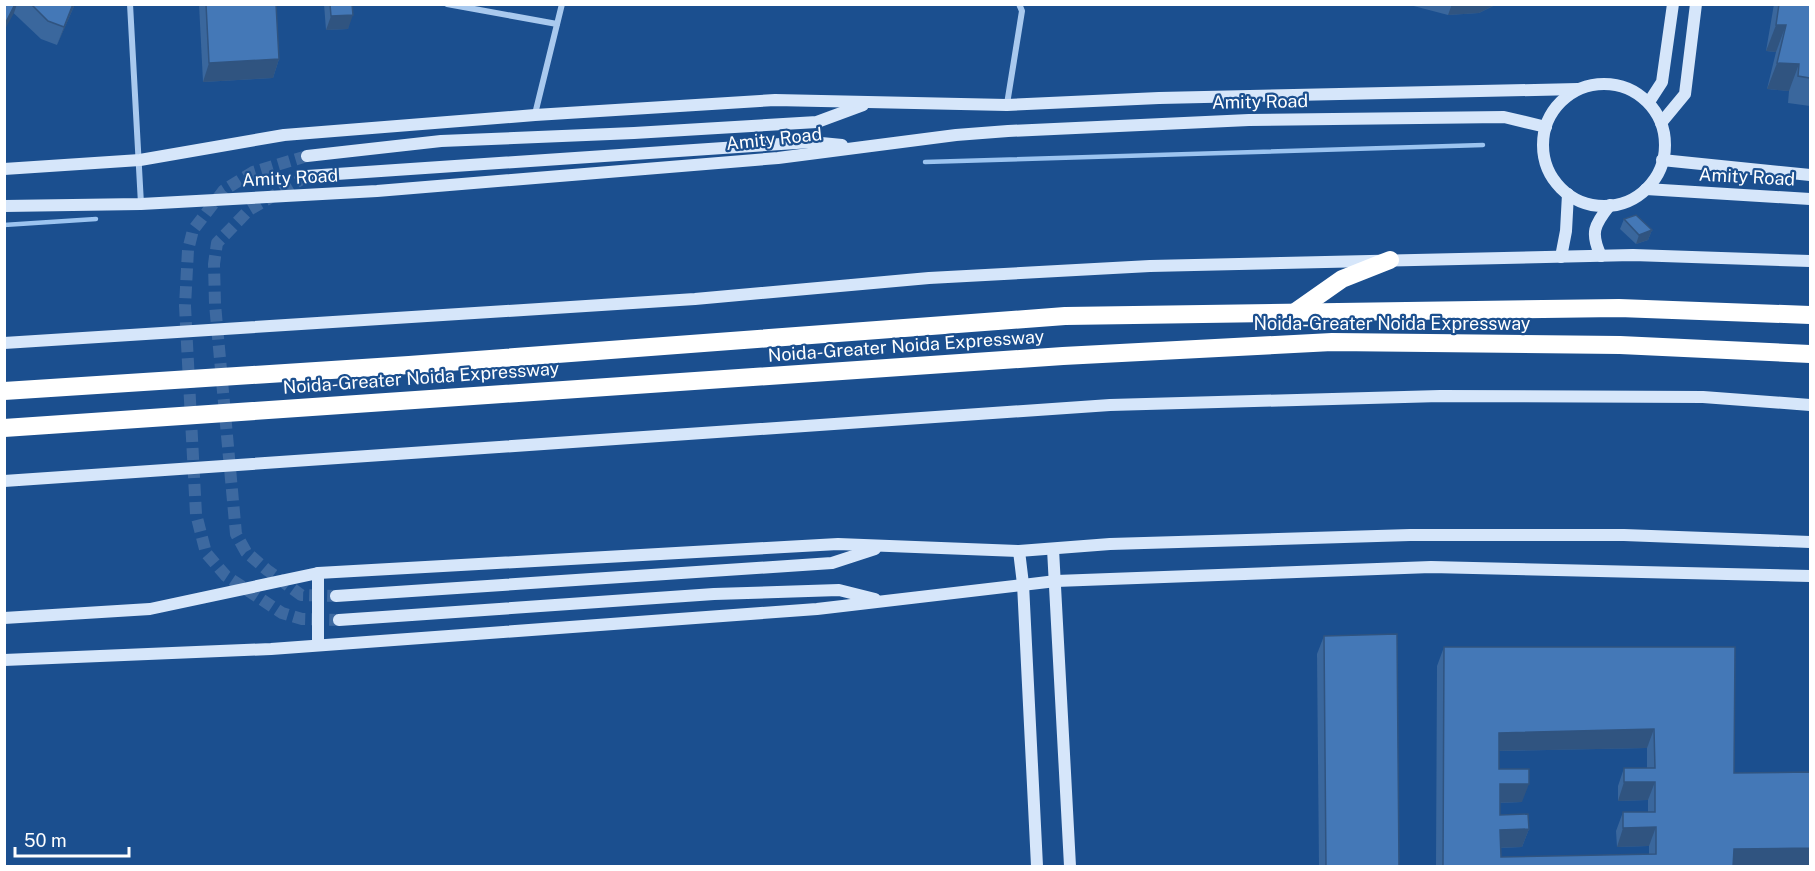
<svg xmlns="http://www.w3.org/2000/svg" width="1815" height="871" font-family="'Public Sans',sans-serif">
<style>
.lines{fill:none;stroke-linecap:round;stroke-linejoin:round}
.stream{stroke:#9cc4f0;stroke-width:4.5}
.secondary-tunnel{stroke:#3d69a0;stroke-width:12;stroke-dasharray:12 6;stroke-linecap:butt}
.street{stroke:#a9c9ee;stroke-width:6}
.secondary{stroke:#d6e6fa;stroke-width:12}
.highway{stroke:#fff;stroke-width:18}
.wall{fill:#3a679d;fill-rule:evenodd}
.shaded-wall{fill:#305480}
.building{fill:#4478b7;stroke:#305480;stroke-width:1.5;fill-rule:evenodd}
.labels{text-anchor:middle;stroke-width:4.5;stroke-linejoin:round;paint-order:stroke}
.street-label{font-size:18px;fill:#fff;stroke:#1b4f8f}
</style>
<rect width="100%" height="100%" fill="#1b4f8f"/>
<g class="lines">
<!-- stream -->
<g class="stream">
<path d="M 925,162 L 1483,145"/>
<path d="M 4,225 L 96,219"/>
</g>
<!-- secondary-tunnel -->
<g class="secondary-tunnel">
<path d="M 307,156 L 253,172 L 224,190 L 193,230 L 188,250 L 185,306 L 196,514 L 206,553 L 226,576 L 282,613 L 302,619 L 339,620"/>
<path d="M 307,176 L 249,210 L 217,243 L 214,264 L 215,304 L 236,534 L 246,552 L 267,570 L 301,595 L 336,596"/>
</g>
<!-- street -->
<g class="street">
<path d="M 130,4 L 141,204"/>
<path d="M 447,4 L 557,24"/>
<path d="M 1007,104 L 1022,11 L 1019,4"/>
<path d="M 535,114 L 562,4"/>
</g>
<!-- secondary -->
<g class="secondary">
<circle cx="1604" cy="145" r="61"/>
<path d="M 1649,102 L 1662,82 L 1673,4"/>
<path d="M 1661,123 L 1685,94 L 1696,4"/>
<path d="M 307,156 L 441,141 L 634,133 L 817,122 L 863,105"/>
<path d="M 1662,160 L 1810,175"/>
<path d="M 4,169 L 140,160 L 284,135 L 535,115 L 775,100 L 1007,105 L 1159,98 L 1578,89"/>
<path d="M 307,176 L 811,142 L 842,145"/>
<path d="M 1646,189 L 1810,199"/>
<path d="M 4,206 L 141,204 L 377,191 L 778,158 L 956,135 L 1008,131 L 1249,120 L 1504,117 L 1546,127"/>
<path d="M 1601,256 C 1590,233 1594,225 1610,205"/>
<path d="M 1561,257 L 1566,231 L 1568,194"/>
<path d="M 4,343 L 695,299 L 929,278 L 1150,266 L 1633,255 L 1810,261"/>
<path d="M 4,481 L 1110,405 L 1440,396 L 1703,397 L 1810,405"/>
<path d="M 1053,549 L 1070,866"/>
<path d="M 1019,551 L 1023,584 L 1037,866"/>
<path d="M 318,573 L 318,645"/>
<path d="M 336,596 L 832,563 L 875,549"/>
<path d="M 4,618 L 150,609 L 318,573 L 838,544 L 1019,551 L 1110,544 L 1410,535 L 1624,535 L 1810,542"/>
<path d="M 339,620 L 714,594 L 839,590 L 875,599"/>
<path d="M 4,660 L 271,649 L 817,609 L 1056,581 L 1431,567 L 1810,576"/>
</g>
<!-- highway -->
<g class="highway">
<path d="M 1295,312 L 1342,279 L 1390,260"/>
<path d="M 4,391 L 409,365 L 1065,316 L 1619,308 L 1810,315"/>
<path d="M 4,428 L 1063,356 L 1332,342 L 1620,345 L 1810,354"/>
</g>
</g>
<!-- wall -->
<g class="wall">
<path d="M 4,4 L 75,4 L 57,45 L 41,39 Z"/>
<path d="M 199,4 L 276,4 L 279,59 L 273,78 L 203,82 Z"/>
<path d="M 324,4 L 352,4 L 348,29 L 326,30 Z"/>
<path d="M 1406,4 L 1497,4 L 1479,13 L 1448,15 Z"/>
<path d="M 1774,4 L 1810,4 L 1810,106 L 1788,103 L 1789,91 L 1767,89 L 1776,52 L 1766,51 Z"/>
<path d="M 1624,219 L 1652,230 L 1648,240 L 1636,244 L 1620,229 Z"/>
<path d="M 1324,636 L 1399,867 L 1319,867 L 1317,654 Z"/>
<path d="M 1444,647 L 1735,647 L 1734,773 L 1810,866 L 1436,867 L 1437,666 ZM 1647,748 L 1647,768 L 1624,768 L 1618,786 L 1618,801 L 1648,800 L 1648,812 L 1623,812 L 1616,831 L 1617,847 L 1649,846 L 1649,854 L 1501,857 L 1501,848 L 1522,847 L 1529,829 L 1500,815 L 1500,803 L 1522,802 L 1499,769 L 1499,751 Z"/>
</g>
<!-- shaded-wall -->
<g class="shaded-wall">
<path d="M 15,4 L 17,4 L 14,13 L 4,31 L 4,23 Z"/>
<path d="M 73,4 L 75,4 L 57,45 L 64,27 Z"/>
<path d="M 1452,4 L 1497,4 L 1479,13 L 1448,15 Z"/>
<path d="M 353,15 L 348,29 L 326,30 L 331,16 Z"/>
<path d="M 1776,25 L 1786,25 L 1776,52 L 1766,51 Z"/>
<path d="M 279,59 L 273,78 L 203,82 L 209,63 Z"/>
<path d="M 1777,63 L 1799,64 L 1789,91 L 1767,89 Z"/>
<path d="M 1652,230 L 1648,240 L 1636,244 L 1639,235 Z"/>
<path d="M 1654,729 L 1647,748 L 1492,751 L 1499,733 Z"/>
<path d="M 1624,782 L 1655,782 L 1648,800 L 1618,801 Z"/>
<path d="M 1500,784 L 1529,784 L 1522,802 L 1493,803 Z"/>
<path d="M 1656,827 L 1649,846 L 1617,847 L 1623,828 Z"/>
<path d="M 1529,829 L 1522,847 L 1494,848 L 1500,830 Z"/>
<path d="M 1810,848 L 1810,866 L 1727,867 L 1734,849 Z"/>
</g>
<!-- building -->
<g class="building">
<path d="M 4,4 L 15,4 L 6,22 L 4,23 Z"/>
<path d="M 31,4 L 73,4 L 64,27 L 48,21 Z"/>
<path d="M 206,4 L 276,4 L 279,59 L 209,63 Z"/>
<path d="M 330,4 L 352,4 L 353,15 L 331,16 Z"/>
<path d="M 1779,4 L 1810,4 L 1810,78 L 1798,76 L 1799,64 L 1777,63 L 1786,25 L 1776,25 Z"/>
<path d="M 1636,215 L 1652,230 L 1639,235 L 1624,219 Z"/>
<path d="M 1397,634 L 1399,867 L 1326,867 L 1324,636 Z"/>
<path d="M 1444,647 L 1735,647 L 1734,773 L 1810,772 L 1810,848 L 1734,849 L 1733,867 L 1443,867 ZM 1654,729 L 1655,768 L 1624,768 L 1624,782 L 1655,782 L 1655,812 L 1623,812 L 1623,828 L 1656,827 L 1656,854 L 1501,857 L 1500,830 L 1529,829 L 1528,814 L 1500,815 L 1500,784 L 1529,784 L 1529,769 L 1499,769 L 1499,733 Z"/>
</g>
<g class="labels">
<!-- street labels -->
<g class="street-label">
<text transform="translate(1260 102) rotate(-1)" y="6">Amity Road</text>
<text transform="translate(774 139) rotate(-6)" y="6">Amity Road</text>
<text transform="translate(1747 177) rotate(3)" y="6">Amity Road</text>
<text transform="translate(290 178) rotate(-3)" y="6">Amity Road</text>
<text x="1392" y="330">Noida-Greater Noida Expressway</text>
<text transform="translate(906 346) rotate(-4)" y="6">Noida-Greater Noida Expressway</text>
<text transform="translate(421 378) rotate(-4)" y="6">Noida-Greater Noida Expressway</text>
</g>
</g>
<!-- border -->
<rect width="1815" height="871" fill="none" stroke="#ffffff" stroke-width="12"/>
<!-- scale -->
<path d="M15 847v9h114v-9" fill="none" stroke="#ffffff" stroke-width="3"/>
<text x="24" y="847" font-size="18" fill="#ffffff" stroke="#1b4f8f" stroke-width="4.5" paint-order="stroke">50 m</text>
</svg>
